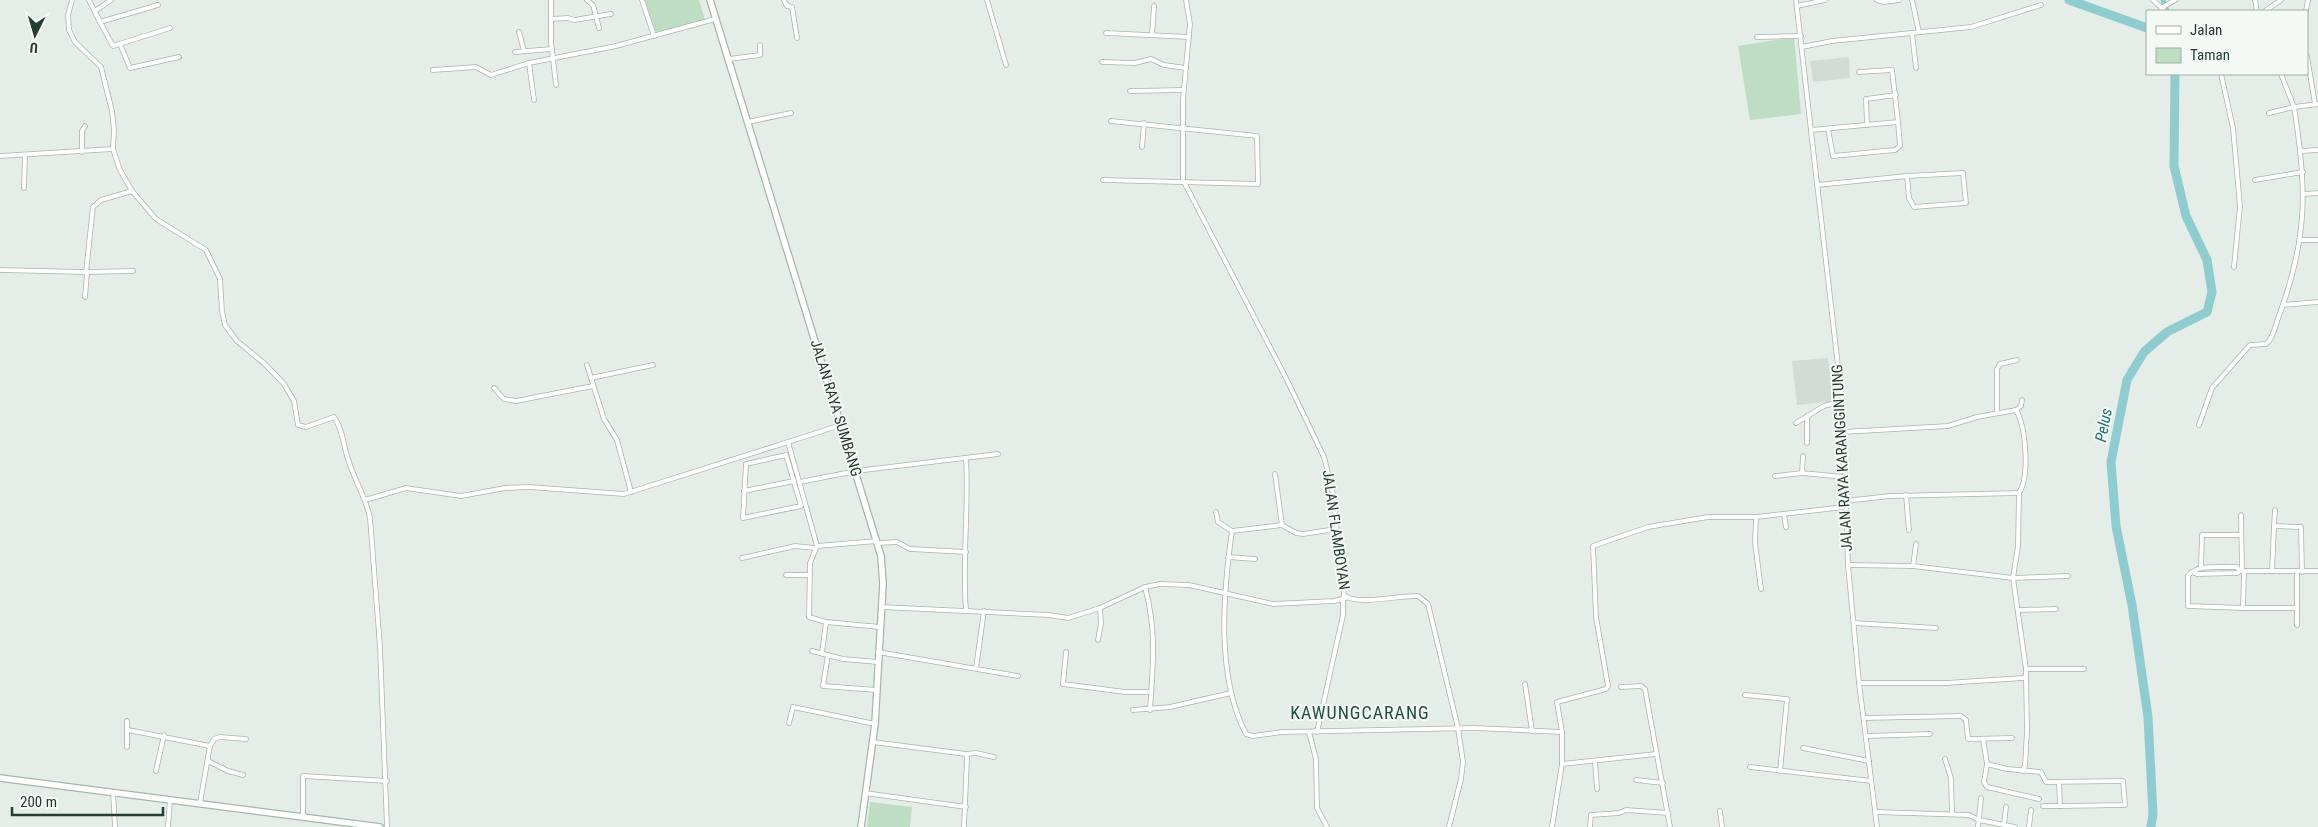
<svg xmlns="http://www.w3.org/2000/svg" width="2318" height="827" font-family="'Roboto Condensed',sans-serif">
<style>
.built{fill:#d2dcd6}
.green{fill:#beddc3}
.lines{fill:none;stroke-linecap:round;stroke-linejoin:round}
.canal{stroke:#8ecccf;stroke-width:5}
.river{stroke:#8ecccf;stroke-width:9}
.street-casing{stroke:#a7b5ae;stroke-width:5.5}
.secondary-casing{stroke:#a2b8ae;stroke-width:8}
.street{stroke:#fff;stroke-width:4}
.secondary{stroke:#fff;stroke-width:5.5}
.labels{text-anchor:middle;stroke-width:4;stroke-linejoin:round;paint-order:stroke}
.street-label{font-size:15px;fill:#243d34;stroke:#f4f9f6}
.water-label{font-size:16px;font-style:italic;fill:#207277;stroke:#f4f9f6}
.quarter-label{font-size:18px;letter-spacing:1px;fill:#204f3e;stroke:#f4f9f6}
</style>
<rect width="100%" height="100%" fill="#e4ede8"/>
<!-- built -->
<g class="built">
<path d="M 1849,57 L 1850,78 L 1813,82 L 1810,61 Z"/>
<path d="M 1828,358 L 1835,401 L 1797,405 L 1792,361 Z"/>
</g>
<!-- green -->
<g class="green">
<path d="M 645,0 L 699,0 L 705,20 L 658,33 L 655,30 Z"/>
<path d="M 1794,37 L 1801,114 L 1750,120 L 1738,46 Z"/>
<path d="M 870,802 L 912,807 L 910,827 L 867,827 Z"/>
</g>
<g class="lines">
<!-- canal -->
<path class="canal" d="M 2163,0 L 2167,11"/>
<!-- river -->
<g class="river">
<path d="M 2069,0 L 2147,28"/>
<path d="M 2151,827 L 2153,814 L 2148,717 L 2132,605 L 2116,526 L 2111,462 L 2127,380 L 2144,352 L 2167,332 L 2207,312 L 2212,292 L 2207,260 L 2186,216 L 2174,166 L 2175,74"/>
</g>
<!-- street casing -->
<g class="street-casing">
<g id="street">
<path d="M 72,0 L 68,15 L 69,30 L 75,42 L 101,67 L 112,111 L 114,130 L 113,149 L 120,170 L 132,191 L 156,219 L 206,250 L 220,279 L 222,311 L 225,325 L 237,341 L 265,364 L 284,384 L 294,401 L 298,425 L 306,427 L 334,417 C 344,431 343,447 349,462 C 355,481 366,498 370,518 L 380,647 L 387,827"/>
<path d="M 89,0 L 100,22 L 158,5"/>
<path d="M 551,0 L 551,42 L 556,85"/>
<path d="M 587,0 L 593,5 L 599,28"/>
<path d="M 642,0 L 654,36"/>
<path d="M 784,0 L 787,6 L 792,7 L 797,38"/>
<path d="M 987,0 L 1006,65"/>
<path d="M 1186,0 L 1190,24 L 1183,99 L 1183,180 L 1286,378 L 1324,457 L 1333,494 L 1344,595 C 1354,606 1402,595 1418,596 L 1428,604 L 1458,728 L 1463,762 L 1461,779 L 1449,827"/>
<path d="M 1796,0 L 1842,401 L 1848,565 L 1859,683 L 1877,827"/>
<path d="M 1877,0 L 1884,2 L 1899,0"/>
<path d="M 1912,0 L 1919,32"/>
<path d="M 2153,0 L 2165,11"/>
<path d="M 2255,0 L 2257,11"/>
<path d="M 1797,6 L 1825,0"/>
<path d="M 2161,8 L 2175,0"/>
<path d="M 95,11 L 111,0"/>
<path d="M 2265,11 L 2281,0"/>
<path d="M 2306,11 L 2308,0"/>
<path d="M 551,19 L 568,18 L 574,20 L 611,14"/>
<path d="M 100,22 L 113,46 L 170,28"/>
<path d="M 519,32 L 524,51"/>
<path d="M 1106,33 L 1189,37"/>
<path d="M 1912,33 L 1916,68"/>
<path d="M 1152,35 L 1154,6"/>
<path d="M 1757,37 L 1801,36"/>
<path d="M 120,44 L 130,68 L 179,57"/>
<path d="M 1802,47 L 1832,41 L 1971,27 L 2041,5"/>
<path d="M 515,52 L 552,49"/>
<path d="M 2307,56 L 2315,104"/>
<path d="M 729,59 L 760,55 L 760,45"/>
<path d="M 1102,62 L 1135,63 L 1151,59 L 1164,65 L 1186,68"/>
<path d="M 529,63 L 534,100"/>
<path d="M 433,70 L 476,67 L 491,75 L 529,63 L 616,46 L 715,19"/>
<path d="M 2221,74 L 2233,128 L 2240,206 L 2234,267"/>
<path d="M 1130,91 L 1183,90"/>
<path d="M 2269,113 L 2294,107 L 2281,74"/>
<path d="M 748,122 L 791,113"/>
<path d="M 1867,125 L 1866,99 L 1896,95"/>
<path d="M 1828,129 L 1833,156 L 1895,150 L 1900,146 L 1898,122"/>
<path d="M 1811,130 L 1898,122 L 1892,70 L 1859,72"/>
<path d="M 1142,147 L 1144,123"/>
<path d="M 2301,151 L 2318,150"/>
<path d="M 82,152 L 82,131 L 85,126"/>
<path d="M 0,156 L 113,149"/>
<path d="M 1103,180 L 1258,184 L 1257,136 L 1111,121"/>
<path d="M 2255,180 L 2303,172"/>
<path d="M 1817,185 L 1907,176 L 1909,198 L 1914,207 L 1966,203 L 1963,173 L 1907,176"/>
<path d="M 24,188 L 25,155"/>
<path d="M 2304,194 L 2318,193"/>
<path d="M 2301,240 L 2318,240"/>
<path d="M 0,270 L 86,272 L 133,271"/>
<path d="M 86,272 L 93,207 L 101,200 L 132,191"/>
<path d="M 85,297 L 87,272"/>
<path d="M 2283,305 L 2318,302"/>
<path d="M 587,365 L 604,419 L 617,440 L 631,492"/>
<path d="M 591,378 L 653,365"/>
<path d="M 494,388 L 504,399 L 516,401 L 593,386"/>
<path d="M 2016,410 C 2026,427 2030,476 2019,493"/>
<path d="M 1997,412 L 1997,369 L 2000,364 L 2017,360"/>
<path d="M 1796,423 L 1824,406 L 1842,401"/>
<path d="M 2199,425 L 2212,388 L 2250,345 L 2266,344 C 2274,338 2276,322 2280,313 C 2308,236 2307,187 2294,107 L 2318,104"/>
<path d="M 1843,432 L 1948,426 L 1977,417 L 2016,410 L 2021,406 L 2022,400"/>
<path d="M 1807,443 L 1807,416"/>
<path d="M 786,455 L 801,506 L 743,518 L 746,464 Z"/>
<path d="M 1802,473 L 1803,456"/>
<path d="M 1275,474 L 1282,525"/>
<path d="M 1775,476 L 1802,473 L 1844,477"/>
<path d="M 800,482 L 856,471 L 998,454"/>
<path d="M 744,491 L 794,481"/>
<path d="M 1906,495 L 1909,530"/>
<path d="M 365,500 L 406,488 L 461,496 L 505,488 L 529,487 L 624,494 L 788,442"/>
<path d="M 1845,501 L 1890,496 L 2019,493 L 2018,546 L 2013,578 L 2068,576"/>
<path d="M 1216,512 L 1218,522 L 1232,531"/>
<path d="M 1784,514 L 1786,527"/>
<path d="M 2241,515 L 2242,571"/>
<path d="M 1756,517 L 1755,543 L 1761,589"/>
<path d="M 2274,526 L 2275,510"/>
<path d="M 1336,529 L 1303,534 L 1296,533 L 1282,525 L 1232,531 C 1223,594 1216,676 1246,734 L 1253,736 L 1283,732 L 1474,728 L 1562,732"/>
<path d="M 877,541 L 817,546 L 810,563 L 809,617 L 826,622 L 880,627"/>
<path d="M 878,543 L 897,542 L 910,549 L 966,552"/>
<path d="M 817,546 L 788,442 L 841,425"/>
<path d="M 1228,557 L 1255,559"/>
<path d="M 742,558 L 795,546 L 815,548"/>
<path d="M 1848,565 L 1913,566 L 2013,578 L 2026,669 L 2026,677 L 2023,678 L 1946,683 L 1859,683"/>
<path d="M 1913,566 L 1916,544"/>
<path d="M 2201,568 L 2202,535 L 2241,535"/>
<path d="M 2240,571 L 2237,567 C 2222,568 2197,563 2188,576 L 2188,606 L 2243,608 L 2244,571"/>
<path d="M 2272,571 L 2274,526 L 2301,527 L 2302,572"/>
<path d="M 2192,572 L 2197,574 L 2237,573 L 2240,571 L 2318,571"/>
<path d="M 786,575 L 810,575"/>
<path d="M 1145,587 C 1157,632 1153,665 1150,710"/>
<path d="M 881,607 L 1049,615 L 1068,618 L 1100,608 L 1145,587 L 1160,584 L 1189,585 L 1273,604 L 1334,601 L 1346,598"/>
<path d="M 2243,608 L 2297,608"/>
<path d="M 966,610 C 962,560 969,509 966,458"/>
<path d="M 2018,610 L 2056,609"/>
<path d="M 1854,623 L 1936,628"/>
<path d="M 2297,625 L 2297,572"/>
<path d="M 1098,640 L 1101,624 L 1100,608"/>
<path d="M 812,651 L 843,659 L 878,662"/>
<path d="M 878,652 L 1018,676"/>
<path d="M 1066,652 L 1063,684 L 1125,692 L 1151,692"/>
<path d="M 822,653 L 826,622"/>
<path d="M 828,655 L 823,686 L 877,690"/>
<path d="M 976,668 L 984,611"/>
<path d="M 2026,669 L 2084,669"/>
<path d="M 1525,684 L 1532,731"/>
<path d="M 1621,687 L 1641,686 L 1645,689 L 1670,827"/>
<path d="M 1745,695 L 1787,699 L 1780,771"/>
<path d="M 1133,710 L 1170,707 L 1231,693"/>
<path d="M 1864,718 L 1961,716 L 1966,720 L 1968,739 L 2012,738"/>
<path d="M 127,721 L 127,747"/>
<path d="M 789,723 L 793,707 L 875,724"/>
<path d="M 128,730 L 210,746"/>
<path d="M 1309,732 L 1316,759 L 1317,808 L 1327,827"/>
<path d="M 1317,732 L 1343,615 L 1343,598"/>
<path d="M 1866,736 L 1930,734"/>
<path d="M 1983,739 L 1987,764 L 2007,769 L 2041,772 L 2046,782 L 2123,781 L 2125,805 L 2060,806 L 2059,782"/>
<path d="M 873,742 L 966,754 L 976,753 L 994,757"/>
<path d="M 1803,748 L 1869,761"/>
<path d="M 1945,759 L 1951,778 L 1952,814"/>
<path d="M 208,761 L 228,771 L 243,775"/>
<path d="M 1595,762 L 1597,789"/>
<path d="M 1562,764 L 1656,754"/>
<path d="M 1987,764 L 1984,782 L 1987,787 L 2039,799"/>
<path d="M 1750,767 L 1871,781"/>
<path d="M 156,771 L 164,735"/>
<path d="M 2022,771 L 2025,766 L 2027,730 L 2026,677"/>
<path d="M 1636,780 L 1663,783"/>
<path d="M 113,792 L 115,827"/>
<path d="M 865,793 L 966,807"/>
<path d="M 200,803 L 210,746 L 214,739 L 220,737 L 246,739"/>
<path d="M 2043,806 L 2060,806"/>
<path d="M 1720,811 L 1722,827"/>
<path d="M 1876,812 L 1969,815 L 1979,820 L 2015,827"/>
<path d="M 303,816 L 303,776 L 387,781"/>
<path d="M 2004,825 L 2006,807"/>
<path d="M 168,827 L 170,799"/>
<path d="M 964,827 L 967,758 L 966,754"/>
<path d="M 1552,827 L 1562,764 L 1562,732 L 1557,702 L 1606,689 L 1608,686 L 1596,617 L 1593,546 L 1648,527 L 1708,517 L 1756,517 L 1845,507"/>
<path d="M 1590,827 L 1591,815 L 1619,813 L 1626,810 L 1668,813"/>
<path d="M 1978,827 L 1981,798"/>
<path d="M 2029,827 L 2031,810"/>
</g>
</g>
<!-- secondary casing -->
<g class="secondary-casing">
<g id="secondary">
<path d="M 710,0 L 881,556 L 883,584 L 875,724 L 861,827"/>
<path d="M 0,778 L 380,827"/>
</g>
</g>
<!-- street -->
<use href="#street" class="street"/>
<!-- secondary -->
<use href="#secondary" class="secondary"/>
</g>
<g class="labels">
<!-- street labels -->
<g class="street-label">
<text transform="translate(836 408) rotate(73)" y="5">JALAN RAYA SUMBANG</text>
<text transform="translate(1842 458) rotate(-93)" y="5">JALAN RAYA KARANGGINTUNG</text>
<text transform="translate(1336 530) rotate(82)" y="5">JALAN FLAMBOYAN</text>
</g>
<!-- water labels -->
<g class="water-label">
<text transform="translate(2103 425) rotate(-79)" y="6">Pelus</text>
</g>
<!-- quarter labels -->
<g class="quarter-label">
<text x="1360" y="719">KAWUNGCARANG</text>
</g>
</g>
<!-- legend -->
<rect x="2146" y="10" width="162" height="65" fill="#f4f9f6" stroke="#a1aea8"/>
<rect x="2156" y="26" width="25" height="8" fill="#ffffff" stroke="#a1aea8"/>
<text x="2190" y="35" font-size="15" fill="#243d34">Jalan</text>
<rect x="2156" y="48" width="25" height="15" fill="#beddc3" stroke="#a1aea8"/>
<text x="2190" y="60" font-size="15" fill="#243d34">Taman</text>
<!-- north arrow -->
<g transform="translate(35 35) rotate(185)" stroke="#f4f9f6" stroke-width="4" paint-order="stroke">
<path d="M0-4L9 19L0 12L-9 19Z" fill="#243d34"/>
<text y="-8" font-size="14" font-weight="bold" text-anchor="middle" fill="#243d34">U</text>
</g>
<!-- scale -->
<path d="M12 807v8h151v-8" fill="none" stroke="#243d34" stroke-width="2.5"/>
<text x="20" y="807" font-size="15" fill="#243d34" stroke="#f4f9f6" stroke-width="4" paint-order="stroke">200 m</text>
</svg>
